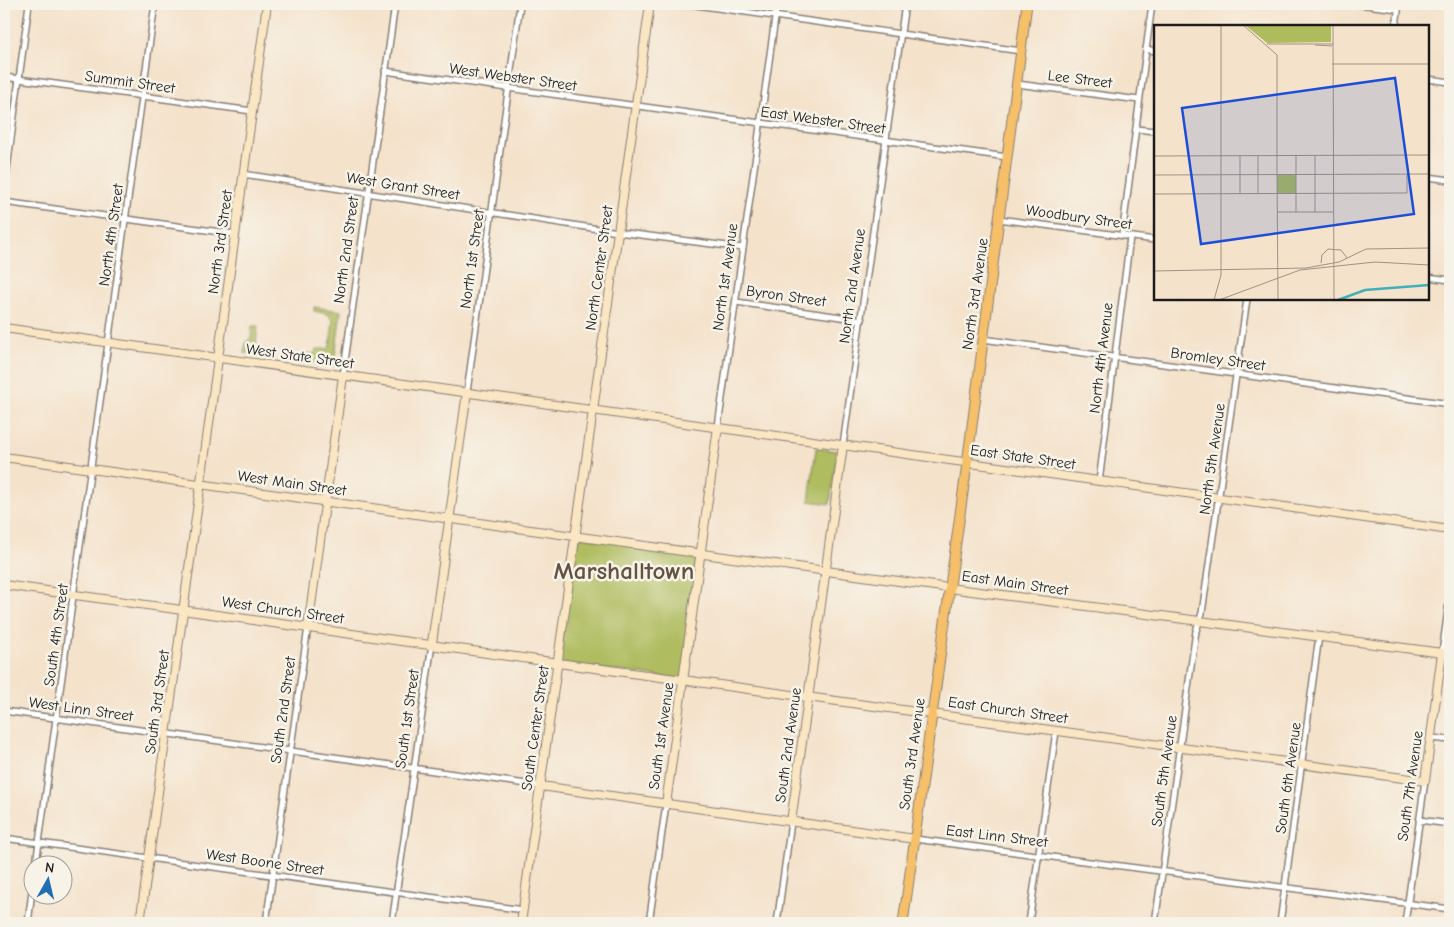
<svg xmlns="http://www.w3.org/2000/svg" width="1454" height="927" font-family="'Comic Neue',sans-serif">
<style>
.green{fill:#afbc5e;stroke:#666c3d}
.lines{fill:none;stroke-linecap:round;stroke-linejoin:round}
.street-casing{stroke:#887f74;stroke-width:8}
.secondary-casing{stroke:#887f74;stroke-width:10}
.primary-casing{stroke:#887f74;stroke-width:11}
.street{stroke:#fff;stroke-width:5}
.secondary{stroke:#fbe6c4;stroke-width:8}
.primary{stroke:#f6c06b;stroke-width:9}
.labels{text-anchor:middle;stroke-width:5;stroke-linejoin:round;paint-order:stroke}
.street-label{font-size:15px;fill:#1c1c1c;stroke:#f7f3e8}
.town-label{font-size:25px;font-weight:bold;fill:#645243;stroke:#f7f3e8}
.inset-river{fill:none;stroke:#40b0b9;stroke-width:2.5}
.inset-road{fill:none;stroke:#9e9385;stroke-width:1}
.view{fill:#1d4ed8;fill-opacity:0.15;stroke:#1d4ed8;stroke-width:2.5}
.inset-edge{fill:none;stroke:#1c1c1c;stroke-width:2.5}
</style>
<rect width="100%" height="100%" fill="#f7f3e8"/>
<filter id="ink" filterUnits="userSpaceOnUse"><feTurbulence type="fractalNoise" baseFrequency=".02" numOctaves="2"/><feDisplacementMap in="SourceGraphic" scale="10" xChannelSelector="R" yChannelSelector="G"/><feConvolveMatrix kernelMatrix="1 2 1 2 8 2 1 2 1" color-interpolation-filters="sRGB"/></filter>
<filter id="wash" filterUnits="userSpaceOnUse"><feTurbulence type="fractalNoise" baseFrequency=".0096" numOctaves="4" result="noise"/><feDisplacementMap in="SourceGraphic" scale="20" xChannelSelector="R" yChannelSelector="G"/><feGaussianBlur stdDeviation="1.12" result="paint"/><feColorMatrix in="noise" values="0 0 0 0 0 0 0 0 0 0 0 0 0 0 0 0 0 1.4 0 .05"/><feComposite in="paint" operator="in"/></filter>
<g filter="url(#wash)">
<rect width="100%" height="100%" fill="#f4e2cb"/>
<!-- green -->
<g class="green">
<path d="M 314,307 L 341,311 L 334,365 L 297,360 L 304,353 L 314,354 L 317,349 L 327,349 L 330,346 L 333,321 L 328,314 L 314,311 Z"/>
<path d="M 252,326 L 258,326 L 255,353 L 244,353 L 246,342 L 251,338 Z"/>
<path d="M 816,448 L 837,451 L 830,504 L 809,501 Z"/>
<path d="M 576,536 L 701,553 L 683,680 L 558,663 Z"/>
</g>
</g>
<g filter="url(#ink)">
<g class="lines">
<!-- street casing -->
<g class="street-casing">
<g id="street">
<path d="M 689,4 L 1021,51"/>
<path d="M 1358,4 L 1398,9"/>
<path d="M 1396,26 L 1399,4"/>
<path d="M 1146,49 L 1155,51"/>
<path d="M 385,71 L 1007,157"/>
<path d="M 4,77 L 252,111"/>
<path d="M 1428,79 L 1450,82"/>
<path d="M 1017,84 L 1139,100"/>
<path d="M 1136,129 L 1155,131"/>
<path d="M 243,174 L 618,232 L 743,248"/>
<path d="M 1428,177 L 1450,180"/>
<path d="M 4,191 L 29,4"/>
<path d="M 4,202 L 235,234"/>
<path d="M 999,219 L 1155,240"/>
<path d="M 1122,236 L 1152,4"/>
<path d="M 1428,277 L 1450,280"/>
<path d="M 736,302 L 862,320"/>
<path d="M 983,339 L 1450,404"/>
<path d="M 343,376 L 395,4"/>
<path d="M 467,392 L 520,4"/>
<path d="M 718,427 L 777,4"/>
<path d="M 843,445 L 905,4"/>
<path d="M 1099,482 L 1130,237"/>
<path d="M 1442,653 L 1450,595"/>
<path d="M 4,711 L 541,786"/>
<path d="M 1431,738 L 1450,740"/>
<path d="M 1419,820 L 1450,824"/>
<path d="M 4,838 L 523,910"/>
<path d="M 915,839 L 1450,909"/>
<path d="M 36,864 L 155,4"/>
<path d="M 28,923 L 32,891"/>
<path d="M 266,923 L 308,627"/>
<path d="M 392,923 L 432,644"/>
<path d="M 649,923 L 666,804"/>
<path d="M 777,923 L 791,822"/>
<path d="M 1029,923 L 1056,731"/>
<path d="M 1155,923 L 1196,631 L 1202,613 L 1247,299"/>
<path d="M 1280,923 L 1319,636"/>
<path d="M 1405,923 L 1425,781"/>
</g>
</g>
<!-- secondary casing -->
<g class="secondary-casing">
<g id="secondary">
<path d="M 4,328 L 1450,530"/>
<path d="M 4,457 L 949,588 L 1450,654"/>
<path d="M 4,585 L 558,663 L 1425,781 L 1442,653"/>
<path d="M 308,627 L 343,376"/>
<path d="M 432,643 L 467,392"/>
<path d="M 541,786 L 915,839"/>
<path d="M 666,804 L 718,427"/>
<path d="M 791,822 L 843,445"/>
<path d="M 140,923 L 267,4"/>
<path d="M 521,923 L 650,4"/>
</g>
</g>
<!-- primary casing -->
<g class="primary-casing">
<path id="primary" d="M 903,923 L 967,464 L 1027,4"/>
</g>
<!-- street -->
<use href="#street" class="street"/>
<!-- secondary -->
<use href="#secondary" class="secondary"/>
<!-- primary -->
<use href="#primary" class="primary"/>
</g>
</g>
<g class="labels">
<!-- street labels -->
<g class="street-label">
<text transform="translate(513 77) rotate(8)" y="5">West Webster Street</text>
<text transform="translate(1080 79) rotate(7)" y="5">Lee Street</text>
<text transform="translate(130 82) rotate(8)" y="5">Summit Street</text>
<text transform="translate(823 120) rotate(8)" y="5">East Webster Street</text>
<text transform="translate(403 186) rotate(9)" y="5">West Grant Street</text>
<text transform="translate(1079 217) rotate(8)" y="5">Woodbury Street</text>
<text transform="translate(111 235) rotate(-82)" y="5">North 4th Street</text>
<text transform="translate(220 242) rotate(-82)" y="5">North 3rd Street</text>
<text transform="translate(346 250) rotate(-82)" y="5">North 2nd Street</text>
<text transform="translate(472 259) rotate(-82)" y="5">North 1st Street</text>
<text transform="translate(599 268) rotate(-82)" y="5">North Center Street</text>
<text transform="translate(725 277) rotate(-82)" y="5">North 1st Avenue</text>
<text transform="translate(852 286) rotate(-82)" y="5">North 2nd Avenue</text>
<text transform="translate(975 294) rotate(-82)" y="5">North 3rd Avenue</text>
<text transform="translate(786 296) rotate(8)" y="5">Byron Street</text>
<text transform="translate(300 356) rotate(8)" y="5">West State Street</text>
<text transform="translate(1101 358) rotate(-83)" y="5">North 4th Avenue</text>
<text transform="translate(1218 359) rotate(8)" y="5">Bromley Street</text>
<text transform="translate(1023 457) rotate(8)" y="5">East State Street</text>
<text transform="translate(1212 459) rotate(-82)" y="5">North 5th Avenue</text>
<text transform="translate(292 483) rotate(8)" y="5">West Main Street</text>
<text transform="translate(1015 583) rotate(8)" y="5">East Main Street</text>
<text transform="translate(283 610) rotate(8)" y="5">West Church Street</text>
<text transform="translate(56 635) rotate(-82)" y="5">South 4th Street</text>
<text transform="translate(157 702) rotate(-82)" y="5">South 3rd Street</text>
<text transform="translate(81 709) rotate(8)" y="5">West Linn Street</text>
<text transform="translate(283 710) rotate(-82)" y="5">South 2nd Street</text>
<text transform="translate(1008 710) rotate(8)" y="5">East Church Street</text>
<text transform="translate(407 719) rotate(-82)" y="5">South 1st Street</text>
<text transform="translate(535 728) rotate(-82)" y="5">South Center Street</text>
<text transform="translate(661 736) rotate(-82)" y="5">South 1st Avenue</text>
<text transform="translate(788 745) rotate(-82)" y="5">South 2nd Avenue</text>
<text transform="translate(912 754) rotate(-82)" y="5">South 3rd Avenue</text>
<text transform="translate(1164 771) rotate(-82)" y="5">South 5th Avenue</text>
<text transform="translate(1288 778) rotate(-82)" y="5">South 6th Avenue</text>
<text transform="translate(1410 786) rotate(-82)" y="5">South 7th Avenue</text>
<text transform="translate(997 836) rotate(7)" y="5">East Linn Street</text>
<text transform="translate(265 862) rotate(8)" y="5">West Boone Street</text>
</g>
<!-- town labels -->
<g class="town-label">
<text x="624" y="579">Marshalltown</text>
</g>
</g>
<!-- overview -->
<g transform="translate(1154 25)">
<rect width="275" height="275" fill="#f4e2cb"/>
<path d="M 91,0 L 177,0 L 177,17 L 113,18 ZM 123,150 L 142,150 L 142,169 L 123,169 Z" fill="#afbc5e"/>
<path class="inset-river" d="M 184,275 L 211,265 L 275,260"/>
<path class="inset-road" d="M 67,0 L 67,150M 89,0 L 123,30 L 123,150M 179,0 L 180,275M 113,19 L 179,19M 161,20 L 178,21M 178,39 L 275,39M 0,131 L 275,130M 86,131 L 86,169M 104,131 L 104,168M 142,131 L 142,187M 161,131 L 161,187M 0,150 L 275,149M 123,150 L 124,275M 0,169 L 253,168 L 253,149M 123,187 L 179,187M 167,238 L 168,230 L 174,224 L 187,225 L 193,233M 0,246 L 152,243 L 185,237 L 212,224 L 275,223M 60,275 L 67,250 L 67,150M 65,275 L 146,245 L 221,237 L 275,240"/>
<path class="view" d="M 241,53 L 260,189 L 47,219 L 28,83 Z"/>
<rect width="275" height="275" class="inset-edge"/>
</g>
<!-- margin -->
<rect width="1454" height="927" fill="none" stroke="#f7f3e8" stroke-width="20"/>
<!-- north arrow -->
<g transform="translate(48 880) rotate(8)"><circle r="24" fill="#f7f3e8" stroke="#9f9d96"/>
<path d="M0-4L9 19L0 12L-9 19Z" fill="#1f6fb2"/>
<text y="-8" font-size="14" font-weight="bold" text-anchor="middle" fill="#1c1c1c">N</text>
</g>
</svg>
